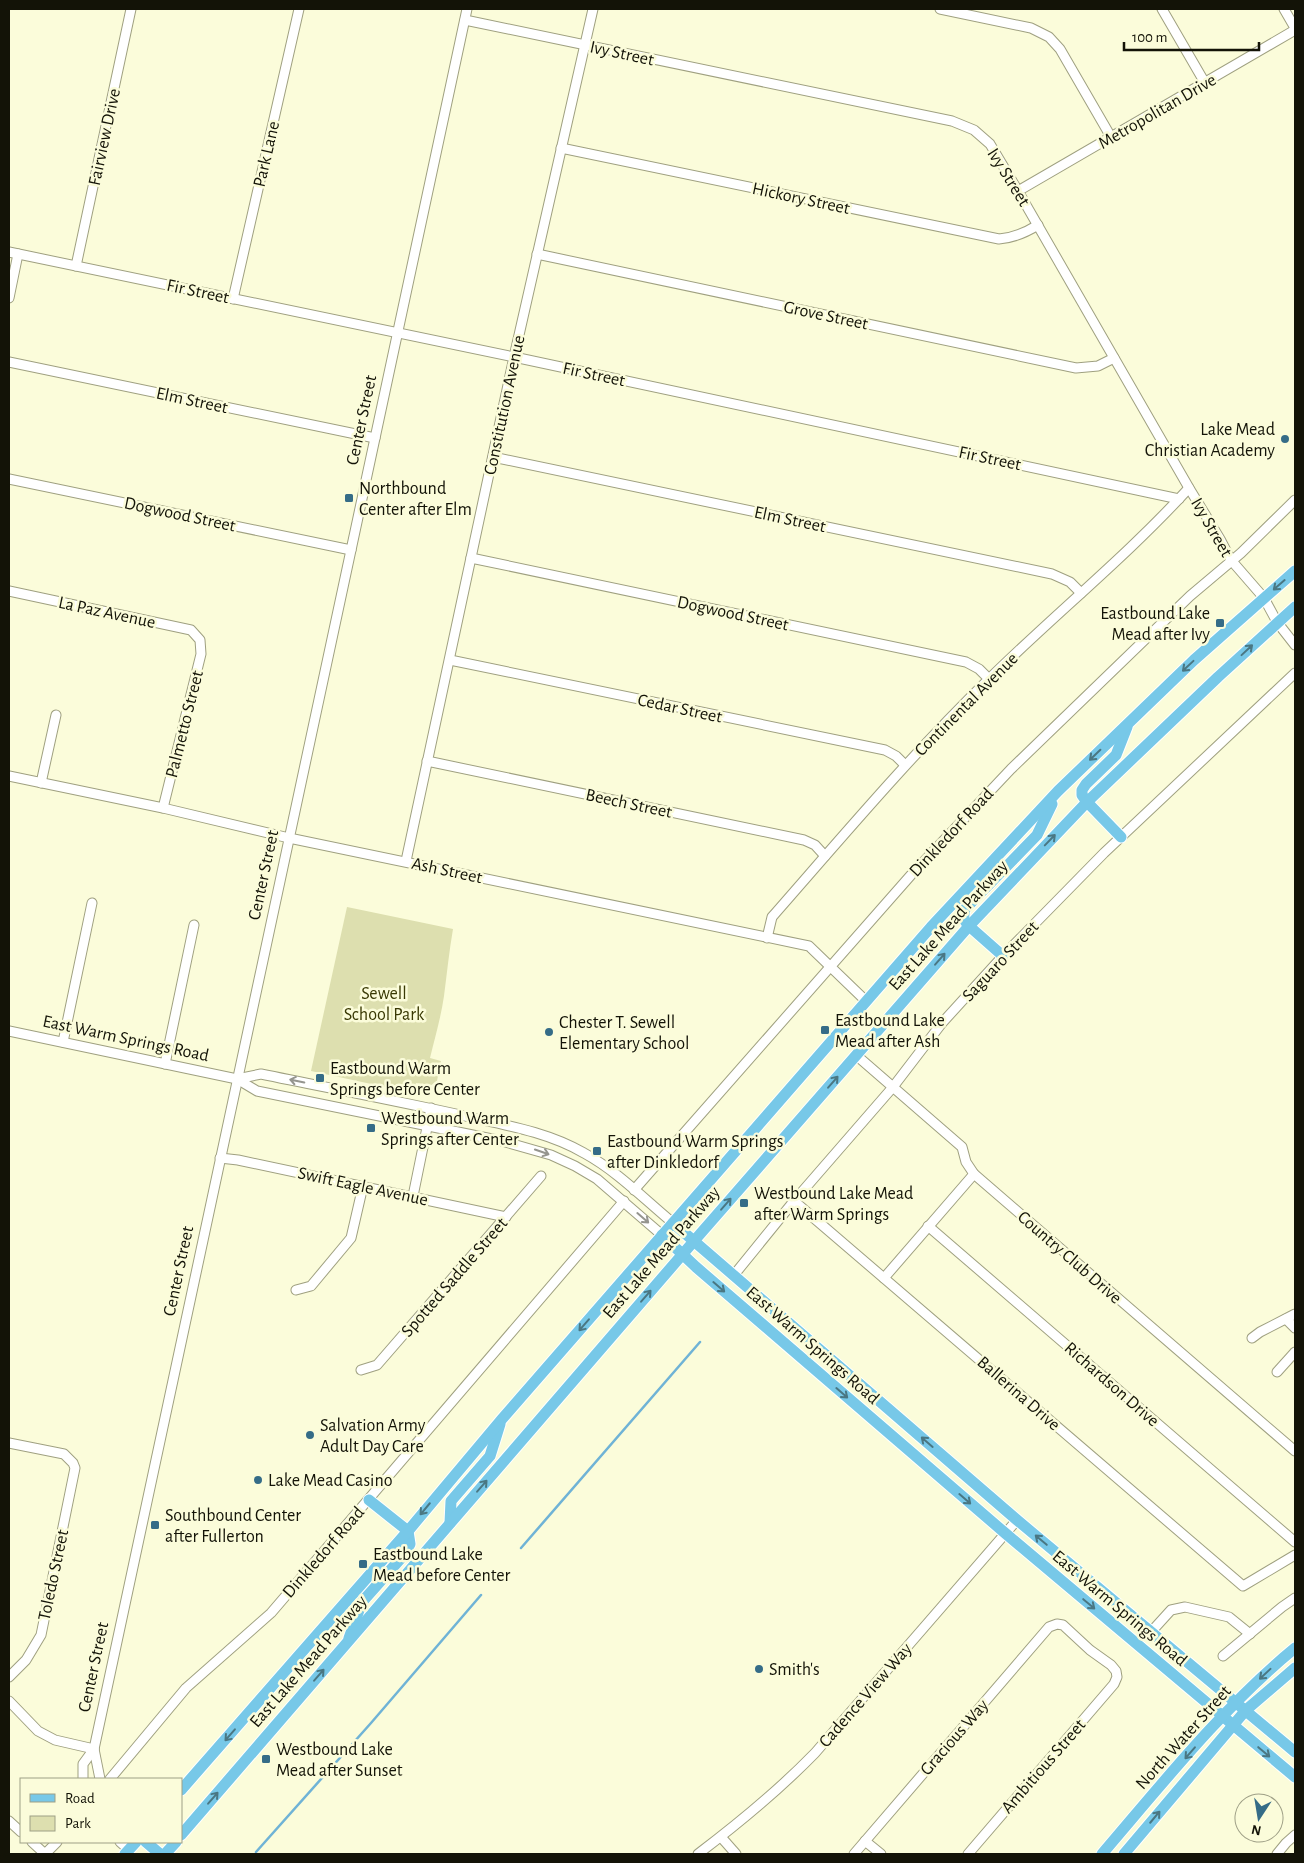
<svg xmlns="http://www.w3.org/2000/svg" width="1304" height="1863" font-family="'Alegreya Sans',sans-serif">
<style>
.green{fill:#dddfaf}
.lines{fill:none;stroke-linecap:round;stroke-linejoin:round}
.stream{stroke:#6fb3d6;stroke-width:2.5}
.minor-casing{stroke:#9fa080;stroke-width:11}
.major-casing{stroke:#fff;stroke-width:13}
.minor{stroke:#fff;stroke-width:9}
.major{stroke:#77c8e8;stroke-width:11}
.oneway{stroke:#4a7783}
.oneway2{stroke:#95958f}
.poi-dot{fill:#356c87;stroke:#fbfcda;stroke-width:2}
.labels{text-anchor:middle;stroke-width:5;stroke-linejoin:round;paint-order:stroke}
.street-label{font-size:18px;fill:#131307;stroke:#fbfcda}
.poi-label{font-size:18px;fill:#131307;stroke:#fbfcda;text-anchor:start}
.park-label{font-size:18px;fill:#393904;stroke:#fbfcda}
</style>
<rect width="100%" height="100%" fill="#fbfcda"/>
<!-- green -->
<path class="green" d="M 347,907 L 453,929 C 449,952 447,973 444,996 C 441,1017 435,1037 430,1058 L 441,1061 L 437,1081 L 430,1086 L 416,1083 L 413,1093 L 311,1071 Z"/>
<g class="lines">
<!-- stream -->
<g class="stream">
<path d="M 521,1548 L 700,1342"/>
<path d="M 256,1852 L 371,1723 L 481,1595"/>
</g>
<!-- minor casing -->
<g class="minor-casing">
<g id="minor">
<path d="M 940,9 L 1031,28 L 1049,37 L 1060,49 L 1111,137"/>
<path d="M 1162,9 L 1205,83"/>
<path d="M 1284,9 L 1295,28"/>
<path d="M 465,20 L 952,121 L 974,130 L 990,144 L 1018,191 L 1189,488 L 1220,539 L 1231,560 L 1264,598 L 1277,622 L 1295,645"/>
<path d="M 561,148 L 999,239 C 1014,238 1025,233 1038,225"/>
<path d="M 1018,191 L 1295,30"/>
<path d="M 9,252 L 514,357 L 1179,499"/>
<path d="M 537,254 L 1076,368 L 1098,366 L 1114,358"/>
<path d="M 76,266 L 131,9"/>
<path d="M 9,298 L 18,254"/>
<path d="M 233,299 L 299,9"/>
<path d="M 9,362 L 375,438"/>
<path d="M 493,457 L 1052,574 L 1070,582 L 1081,593"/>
<path d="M 9,479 L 351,550"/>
<path d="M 471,558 L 966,662 L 979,669 L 989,679"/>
<path d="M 9,591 L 191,630 L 200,640 L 201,654 L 163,808"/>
<path d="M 450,660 L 885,750 L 896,756 L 905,765"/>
<path d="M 427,761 L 804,840 L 815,845 L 825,856"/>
<path d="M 9,776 L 163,808 L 289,838 L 809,946 L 866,1001"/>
<path d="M 41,783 L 56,715"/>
<path d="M 406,861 L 514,357 L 593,9"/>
<path d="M 767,938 L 772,917 C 843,836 912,754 989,679 C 1055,614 1127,556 1189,488"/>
<path d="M 9,1031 L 237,1079 L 257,1091 L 502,1141 L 551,1155 L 575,1166 L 597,1179 L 662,1235"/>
<path d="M 63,1042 L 92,903"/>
<path d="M 856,1055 L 962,1147 L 966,1162 L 974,1174 L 1295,1451"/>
<path d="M 165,1064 L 194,925"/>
<path d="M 237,1079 L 261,1074 C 329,1088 398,1101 465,1116 C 505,1125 548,1132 584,1153 C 617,1171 644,1199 673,1223"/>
<path d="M 220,1158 L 238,1160 L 506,1217"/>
<path d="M 634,1190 L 911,875 L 1011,769 L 1190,596 L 1241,553 L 1295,500"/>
<path d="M 413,1196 L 431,1108"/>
<path d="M 794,1201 L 1243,1586 L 1295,1555"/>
<path d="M 928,1226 L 1295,1542"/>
<path d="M 734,1275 L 794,1201 L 893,1087 L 942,1023 L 1003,956 L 1104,853 L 1295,673"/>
<path d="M 884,1278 L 974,1174"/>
<path d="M 296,1290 L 311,1286 L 351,1238 L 363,1186"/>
<path d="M 1286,1319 L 1295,1328"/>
<path d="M 1252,1338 L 1260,1332 L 1295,1314"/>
<path d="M 361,1370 L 377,1365 L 541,1176"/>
<path d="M 1277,1372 L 1295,1352"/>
<path d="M 9,1443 L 64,1454 L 73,1463 L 75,1468 L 41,1635 L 26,1660 L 9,1677"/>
<path d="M 1151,1632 L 1171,1610 L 1185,1607 L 1229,1617 L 1250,1634"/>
<path d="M 1223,1656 L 1282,1607 L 1295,1598"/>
<path d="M 9,1701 L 38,1731 L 55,1740 L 94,1749"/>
<path d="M 94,1749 L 100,1779"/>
<path d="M 83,1779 L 83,1764 L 94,1749 L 467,9"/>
<path d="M 110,1779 L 186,1688 L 271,1613 L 624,1201"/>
<path d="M 9,1821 L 21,1832"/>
<path d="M 721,1837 L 736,1854"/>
<path d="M 865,1841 L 881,1854"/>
<path d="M 32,1842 L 45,1854 L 57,1842"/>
<path d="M 120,1842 L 129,1850"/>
<path d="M 698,1854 C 739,1823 779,1790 815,1753 L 1017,1520"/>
<path d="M 854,1854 L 1049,1627 L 1057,1624 L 1063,1625 L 1090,1650 L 1111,1665 L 1116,1671 L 1117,1677 L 1114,1684 L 968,1854"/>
<path d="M 1277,1854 L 1286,1843 L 1295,1835"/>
</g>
</g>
<!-- major casing -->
<g class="major-casing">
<g id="major">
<path d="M 1121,837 L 1087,802 L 1082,795 L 1082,790 L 1086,784 L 1116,755 L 1127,727"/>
<path d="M 1003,956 L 969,926 C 963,920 963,917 965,909 L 1037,835 L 1052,804"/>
<path d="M 673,1223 L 1017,1520 L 1295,1752"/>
<path d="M 662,1235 L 696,1267 L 1005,1533 L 1295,1777"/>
<path d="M 450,1523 L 451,1501 L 490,1456 L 500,1424"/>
<path d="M 349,1638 L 362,1602 L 402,1557 L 410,1544 L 408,1531 L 369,1500"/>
<path d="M 181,1790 L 408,1531 L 502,1419 L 931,927 L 1058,791 L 1194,660 L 1295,571"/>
<path d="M 181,1835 L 694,1241 L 969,926 L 1087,802 L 1218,677 L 1295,607"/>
<path d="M 146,1842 L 160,1854"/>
<path d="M 125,1854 L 136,1842"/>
<path d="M 165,1854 L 176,1842"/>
<path d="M 1102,1854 C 1162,1784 1224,1706 1295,1648"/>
<path d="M 1124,1854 L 1246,1710 L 1295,1668"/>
</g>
</g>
<!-- minor -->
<use href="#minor" class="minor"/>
<!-- major -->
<use href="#major" class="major"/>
</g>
<!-- one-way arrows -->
<defs><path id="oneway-shaft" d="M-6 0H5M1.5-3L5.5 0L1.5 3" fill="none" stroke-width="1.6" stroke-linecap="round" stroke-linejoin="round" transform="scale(1.25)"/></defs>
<g class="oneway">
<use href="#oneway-shaft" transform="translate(1279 585) rotate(139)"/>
<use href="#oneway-shaft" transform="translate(1247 650) rotate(-43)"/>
<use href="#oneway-shaft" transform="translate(1188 666) rotate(137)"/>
<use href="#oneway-shaft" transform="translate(1095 755) rotate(136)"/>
<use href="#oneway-shaft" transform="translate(1050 840) rotate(-46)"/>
<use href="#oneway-shaft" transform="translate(940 959) rotate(-49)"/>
<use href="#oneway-shaft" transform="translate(833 1082) rotate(-49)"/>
<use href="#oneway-shaft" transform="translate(726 1204) rotate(-49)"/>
<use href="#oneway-shaft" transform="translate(719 1287) rotate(41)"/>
<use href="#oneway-shaft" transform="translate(646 1296) rotate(-49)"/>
<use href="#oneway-shaft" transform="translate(584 1325) rotate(131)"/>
<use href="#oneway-shaft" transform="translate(842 1393) rotate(41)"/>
<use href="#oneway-shaft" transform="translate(927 1442) rotate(-139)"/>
<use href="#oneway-shaft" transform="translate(482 1486) rotate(-49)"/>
<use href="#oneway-shaft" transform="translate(965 1499) rotate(41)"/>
<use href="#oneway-shaft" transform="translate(425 1509) rotate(130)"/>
<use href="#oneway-shaft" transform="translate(1041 1540) rotate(-140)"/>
<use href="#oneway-shaft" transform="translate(1089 1604) rotate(40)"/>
<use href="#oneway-shaft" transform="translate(1265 1674) rotate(137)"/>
<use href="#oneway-shaft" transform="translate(319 1675) rotate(-49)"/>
<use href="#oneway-shaft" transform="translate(230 1735) rotate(131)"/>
<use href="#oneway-shaft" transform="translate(1264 1752) rotate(40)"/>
<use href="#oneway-shaft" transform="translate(1190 1753) rotate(131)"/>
<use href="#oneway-shaft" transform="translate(213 1798) rotate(-49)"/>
<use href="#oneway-shaft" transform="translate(1155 1817) rotate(-50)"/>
</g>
<g class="oneway2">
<use href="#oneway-shaft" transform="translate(297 1081) rotate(-168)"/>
<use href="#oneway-shaft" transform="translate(542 1152) rotate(19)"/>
<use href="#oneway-shaft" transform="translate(643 1218) rotate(41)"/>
</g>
<!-- markers -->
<g class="poi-dot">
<circle cx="1285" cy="439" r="5"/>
<rect x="344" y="493" width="10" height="10" rx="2.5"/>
<rect x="1215" y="618" width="10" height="10" rx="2.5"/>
<rect x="820" y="1025" width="10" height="10" rx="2.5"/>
<circle cx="549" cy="1032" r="5"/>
<rect x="315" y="1073" width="10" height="10" rx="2.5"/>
<rect x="366" y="1123" width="10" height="10" rx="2.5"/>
<rect x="592" y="1146" width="10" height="10" rx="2.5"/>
<rect x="739" y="1198" width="10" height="10" rx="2.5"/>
<circle cx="310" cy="1435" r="5"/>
<circle cx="258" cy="1480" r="5"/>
<rect x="150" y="1520" width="10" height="10" rx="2.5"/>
<rect x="358" y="1559" width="10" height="10" rx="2.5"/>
<circle cx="759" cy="1669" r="5"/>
<rect x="261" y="1754" width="10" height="10" rx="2.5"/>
</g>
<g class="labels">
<!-- street labels -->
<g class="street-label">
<text transform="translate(622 53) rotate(12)" y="6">Ivy Street</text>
<text transform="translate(1157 111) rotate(-30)" y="6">Metropolitan Drive</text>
<text transform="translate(104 137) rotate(-78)" y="6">Fairview Drive</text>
<text transform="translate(266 154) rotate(-77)" y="6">Park Lane</text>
<text transform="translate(1009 177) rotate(58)" y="6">Ivy Street</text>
<text transform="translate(801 198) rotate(12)" y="6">Hickory Street</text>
<text transform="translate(198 291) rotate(12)" y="6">Fir Street</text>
<text transform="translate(826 315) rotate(12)" y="6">Grove Street</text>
<text transform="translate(594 374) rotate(12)" y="6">Fir Street</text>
<text transform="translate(192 400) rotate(12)" y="6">Elm Street</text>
<text transform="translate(504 405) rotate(-78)" y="6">Constitution Avenue</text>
<text transform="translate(361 420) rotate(-78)" y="6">Center Street</text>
<text transform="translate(990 458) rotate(12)" y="6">Fir Street</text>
<text transform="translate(180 514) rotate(12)" y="6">Dogwood Street</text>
<text transform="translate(790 519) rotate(12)" y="6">Elm Street</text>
<text transform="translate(1212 527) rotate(60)" y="6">Ivy Street</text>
<text transform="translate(107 612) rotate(12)" y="6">La Paz Avenue</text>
<text transform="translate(733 613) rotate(12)" y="6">Dogwood Street</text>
<text transform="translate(966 704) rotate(-45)" y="6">Continental Avenue</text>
<text transform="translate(680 708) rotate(12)" y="6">Cedar Street</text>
<text transform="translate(184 724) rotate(-76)" y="6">Palmetto Street</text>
<text transform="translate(629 803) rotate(12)" y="6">Beech Street</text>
<text transform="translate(951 832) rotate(-47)" y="6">Dinkledorf Road</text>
<text transform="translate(447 870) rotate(12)" y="6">Ash Street</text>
<text transform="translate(263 875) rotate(-78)" y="6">Center Street</text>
<text transform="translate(948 925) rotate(-48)" y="6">East Lake Mead Parkway</text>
<text transform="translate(1000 961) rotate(-47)" y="6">Saguaro Street</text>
<text transform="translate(126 1038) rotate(12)" y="6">East Warm Springs Road</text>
<text transform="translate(363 1186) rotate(12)" y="6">Swift Eagle Avenue</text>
<text transform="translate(661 1252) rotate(-49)" y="6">East Lake Mead Parkway</text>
<text transform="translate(1070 1257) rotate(41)" y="6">Country Club Drive</text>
<text transform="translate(178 1271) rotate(-78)" y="6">Center Street</text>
<text transform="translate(454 1277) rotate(-49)" y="6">Spotted Saddle Street</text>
<text transform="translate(813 1345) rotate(41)" y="6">East Warm Springs Road</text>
<text transform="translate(1112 1384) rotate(41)" y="6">Richardson Drive</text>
<text transform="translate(1019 1393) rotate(41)" y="6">Ballerina Drive</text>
<text transform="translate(323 1552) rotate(-49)" y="6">Dinkledorf Road</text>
<text transform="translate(53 1575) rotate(-78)" y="6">Toledo Street</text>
<text transform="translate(1120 1608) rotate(40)" y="6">East Warm Springs Road</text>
<text transform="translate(308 1661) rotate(-49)" y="6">East Lake Mead Parkway</text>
<text transform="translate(93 1667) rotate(-78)" y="6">Center Street</text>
<text transform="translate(865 1695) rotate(-49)" y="6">Cadence View Way</text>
<text transform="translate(954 1737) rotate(-49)" y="6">Gracious Way</text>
<text transform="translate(1183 1737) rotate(-48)" y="6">North Water Street</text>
<text transform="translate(1043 1766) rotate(-49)" y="6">Ambitious Street</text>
</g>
<!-- poi labels -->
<g class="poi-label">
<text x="1275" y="435" text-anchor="end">Lake Mead<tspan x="1275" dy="21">Christian Academy</tspan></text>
<text x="359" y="494">Northbound<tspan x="359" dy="21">Center after Elm</tspan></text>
<text x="1210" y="619" text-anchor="end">Eastbound Lake<tspan x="1210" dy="21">Mead after Ivy</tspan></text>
<text x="835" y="1026">Eastbound Lake<tspan x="835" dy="21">Mead after Ash</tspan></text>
<text x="559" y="1028">Chester T. Sewell<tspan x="559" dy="21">Elementary School</tspan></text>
<text x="330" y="1074">Eastbound Warm<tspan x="330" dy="21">Springs before Center</tspan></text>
<text x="381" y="1124">Westbound Warm<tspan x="381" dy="21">Springs after Center</tspan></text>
<text x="607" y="1147">Eastbound Warm Springs<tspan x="607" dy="21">after Dinkledorf</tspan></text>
<text x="754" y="1199">Westbound Lake Mead<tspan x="754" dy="21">after Warm Springs</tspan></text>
<text x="320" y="1431">Salvation Army<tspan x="320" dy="21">Adult Day Care</tspan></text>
<text x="268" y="1486">Lake Mead Casino</text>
<text x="165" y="1521">Southbound Center<tspan x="165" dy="21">after Fullerton</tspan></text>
<text x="373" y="1560">Eastbound Lake<tspan x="373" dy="21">Mead before Center</tspan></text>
<text x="769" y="1675">Smith's</text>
<text x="276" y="1755">Westbound Lake<tspan x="276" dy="21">Mead after Sunset</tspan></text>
</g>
<!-- park labels -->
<g class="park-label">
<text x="384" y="999">Sewell<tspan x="384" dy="21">School Park</tspan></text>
</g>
</g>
<!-- border -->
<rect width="1304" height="1863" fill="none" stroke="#131307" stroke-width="20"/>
<!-- legend -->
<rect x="20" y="1778" width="162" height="65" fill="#fbfcda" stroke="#9e9f86"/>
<rect x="30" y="1794" width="25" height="8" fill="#77c8e8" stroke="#9e9f86"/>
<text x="65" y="1803" font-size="15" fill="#131307">Road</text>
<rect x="30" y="1816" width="25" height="15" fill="#dddfaf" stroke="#9e9f86"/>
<text x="65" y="1828" font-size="15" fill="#131307">Park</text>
<!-- north arrow -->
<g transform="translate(1259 1818) rotate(192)"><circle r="24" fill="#fbfcda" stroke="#9e9f86"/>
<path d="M0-4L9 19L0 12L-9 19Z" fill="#356c87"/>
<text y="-8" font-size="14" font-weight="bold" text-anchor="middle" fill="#131307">N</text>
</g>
<!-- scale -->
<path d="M1124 42v8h135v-8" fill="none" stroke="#131307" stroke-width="2.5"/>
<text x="1132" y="42" font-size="15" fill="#131307" stroke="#fbfcda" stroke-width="4" paint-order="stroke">100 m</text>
</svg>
